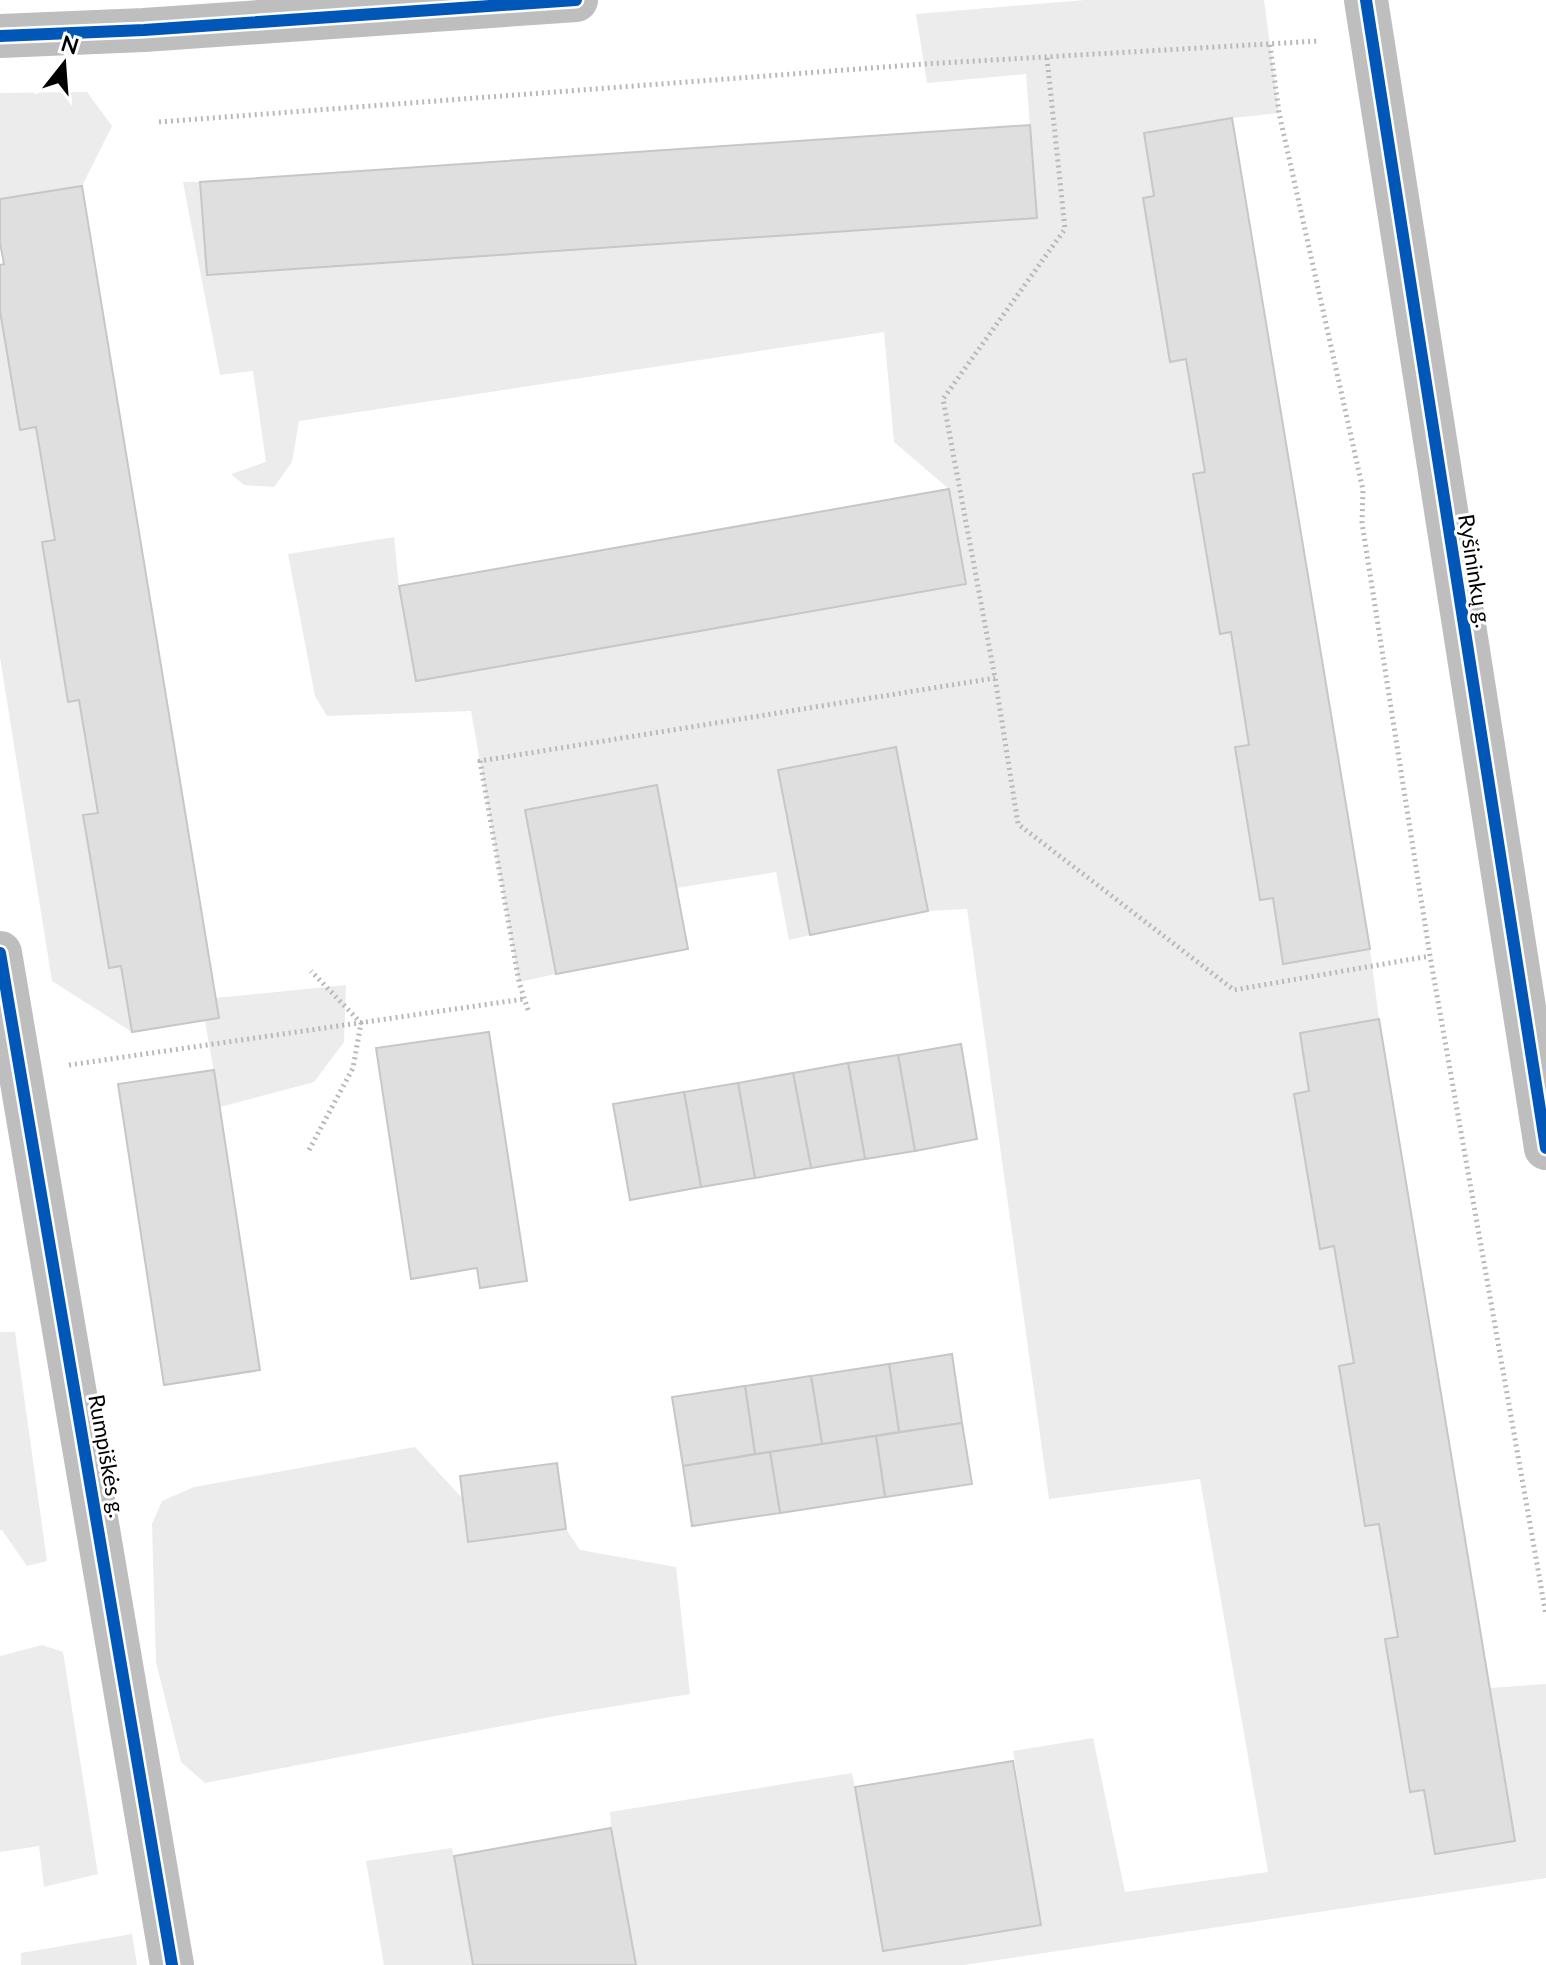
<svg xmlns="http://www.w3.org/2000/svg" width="1546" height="1965" font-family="Lato,sans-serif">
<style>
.green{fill:#ececec}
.building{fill:#dfdfdf;stroke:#c7c7c7;stroke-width:2}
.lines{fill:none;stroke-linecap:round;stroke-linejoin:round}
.path{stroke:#b9b9b9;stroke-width:5;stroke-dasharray:2 4;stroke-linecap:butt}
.minor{stroke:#bebebe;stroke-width:44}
.cycleway-casing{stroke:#fff;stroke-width:17}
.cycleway{stroke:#0057b8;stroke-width:12}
.labels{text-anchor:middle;stroke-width:6;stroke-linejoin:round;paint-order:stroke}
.street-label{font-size:22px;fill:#000;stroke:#fff}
</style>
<rect width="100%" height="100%" fill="#fff"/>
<!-- green -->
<g class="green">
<path d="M 1085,0 L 1264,0 L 1279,113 L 1232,118 L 1144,133 L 1154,196 L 1143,198 L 1186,359 L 1205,472 L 1193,475 L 1219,633 L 1231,632 L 1249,745 L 1235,747 L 1260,899 L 1273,898 L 1284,964 L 1370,949 L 1379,1019 L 1300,1033 L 1309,1091 L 1294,1094 L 1319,1248 L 1334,1246 L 1354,1363 L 1339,1366 L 1365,1526 L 1379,1524 L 1398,1637 L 1385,1640 L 1409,1792 L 1424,1790 L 1435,1854 L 1514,1841 L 1489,1688 L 1546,1684 L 1546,1878 L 964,1965 L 636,1965 L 611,1828 L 610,1812 L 852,1773 L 855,1787 L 1041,1925 L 1013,1751 L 1093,1738 L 1125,1892 L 1268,1872 L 1200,1479 L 1049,1499 L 967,909 L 928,911 L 896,747 L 810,935 L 789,940 L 776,872 L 676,888 L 657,785 L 525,810 L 556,974 L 519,982 L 471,711 L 327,716 L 315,696 L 288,554 L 394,537 L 399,586 L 417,681 L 965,584 L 949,489 L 894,442 L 884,332 L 299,421 L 292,462 L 274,487 L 244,485 L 231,474 L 266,462 L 253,371 L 220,375 L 183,182 L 200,182 L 207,275 L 1037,218 L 1026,74 L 927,83 L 916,14 Z"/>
<path d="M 87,92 L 112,126 L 82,186 L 0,199 L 0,93 Z"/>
<path d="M 0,311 L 19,429 L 36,427 L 55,540 L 69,702 L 79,700 L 98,813 L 83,816 L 109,967 L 121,966 L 132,1032 L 52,981 L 0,658 Z"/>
<path d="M 346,985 L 344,1042 L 314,1082 L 220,1107 L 205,1021 L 219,1018 L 215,998 Z"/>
<path d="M 0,1332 L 15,1332 L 47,1561 L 27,1566 L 2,1530 L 0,1530 Z"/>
<path d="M 415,1447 L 462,1498 L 469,1542 L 566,1529 L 580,1550 L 676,1567 L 690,1694 L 560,1715 L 205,1783 L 181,1762 L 156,1662 L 152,1524 L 162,1501 L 194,1487 Z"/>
<path d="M 42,1645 L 63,1652 L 98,1874 L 44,1887 L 39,1846 L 0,1852 L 0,1656 Z"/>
<path d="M 452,1848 L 473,1965 L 384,1965 L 366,1861 Z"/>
<path d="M 132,1934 L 137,1965 L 21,1965 L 21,1953 Z"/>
</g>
<!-- building -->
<g class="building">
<path d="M 1232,118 L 1370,949 L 1283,964 L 1273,898 L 1260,900 L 1235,747 L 1249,745 L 1231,632 L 1220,634 L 1193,474 L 1205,472 L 1186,359 L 1170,362 L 1143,198 L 1154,196 L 1144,133 Z"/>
<path d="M 1030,125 L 1037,218 L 207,275 L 200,182 Z"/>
<path d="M 82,186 L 219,1018 L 132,1032 L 121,966 L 109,968 L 83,815 L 98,813 L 79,700 L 68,702 L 42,542 L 55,540 L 36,427 L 20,430 L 0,311 L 0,265 L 4,264 L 0,243 L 0,199 Z"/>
<path d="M 949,489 L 966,584 L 416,681 L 399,586 Z"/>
<path d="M 896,747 L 928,911 L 810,935 L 778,770 Z"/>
<path d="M 657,785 L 688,949 L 556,974 L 525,810 Z"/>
<path d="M 1379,1019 L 1515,1841 L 1435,1854 L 1424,1790 L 1410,1792 L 1385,1639 L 1398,1637 L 1379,1524 L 1365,1526 L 1339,1366 L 1354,1363 L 1334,1246 L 1320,1249 L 1294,1094 L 1309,1091 L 1300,1033 Z"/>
<path d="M 489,1032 L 527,1281 L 480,1288 L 477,1268 L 411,1279 L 376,1048 Z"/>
<path d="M 961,1044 L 977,1139 L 915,1151 L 898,1055 Z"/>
<path d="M 898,1055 L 915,1151 L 865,1159 L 848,1063 Z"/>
<path d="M 848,1063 L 865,1159 L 811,1168 L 793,1073 Z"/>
<path d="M 214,1070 L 260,1370 L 164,1385 L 118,1084 Z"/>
<path d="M 793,1073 L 811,1168 L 755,1178 L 738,1083 Z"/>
<path d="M 738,1083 L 755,1178 L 701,1187 L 684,1092 Z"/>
<path d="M 684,1092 L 701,1187 L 630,1200 L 613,1104 Z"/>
<path d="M 952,1354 L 962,1423 L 899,1432 L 889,1364 Z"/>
<path d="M 889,1364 L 899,1432 L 822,1444 L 811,1376 Z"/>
<path d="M 811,1376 L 822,1444 L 755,1454 L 745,1386 Z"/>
<path d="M 745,1386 L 755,1454 L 683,1466 L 672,1397 Z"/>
<path d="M 962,1423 L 972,1484 L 885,1497 L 876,1436 Z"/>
<path d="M 876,1436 L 885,1497 L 780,1513 L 770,1452 Z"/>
<path d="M 770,1452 L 780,1513 L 692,1526 L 683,1466 Z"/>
<path d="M 557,1463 L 566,1529 L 468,1542 L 460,1476 Z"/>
<path d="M 1013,1761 L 1041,1925 L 883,1951 L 855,1787 Z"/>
<path d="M 611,1828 L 636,1965 L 473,1965 L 454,1856 Z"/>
</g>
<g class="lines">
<!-- path -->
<g class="path">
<path d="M 1270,45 L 1279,113 L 1363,490 L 1362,523 L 1430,956 L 1546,1615"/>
<path d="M 1047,58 L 1065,229 L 943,399 L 995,678 L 1018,824 L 1234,990 L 1430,956"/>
<path d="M 159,122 L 924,64 L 1319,41"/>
<path d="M 528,1010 L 519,982 L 480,761 L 995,678"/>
<path d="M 69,1065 L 524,999"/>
<path d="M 309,1150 L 353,1068 L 361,1023 L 311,971"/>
</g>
<!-- minor -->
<g class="minor">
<path d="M 1366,0 L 1546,1148"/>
<path d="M 0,36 L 144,30 L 576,0"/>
<path d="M 0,953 L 172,1965"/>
</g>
<!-- cycleway casing -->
<g class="cycleway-casing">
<g id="cycleway">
<path d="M 1366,0 L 1546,1148"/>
<path d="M 0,36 L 144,30 L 576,0"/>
<path d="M 0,953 L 172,1965"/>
</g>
</g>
<!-- cycleway -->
<use href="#cycleway" class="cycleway"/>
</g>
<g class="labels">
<!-- street labels -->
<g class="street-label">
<text transform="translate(1475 571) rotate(81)" y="8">Ryšininkų g.</text>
<text transform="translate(107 1456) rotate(80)" y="8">Rumpiškės g.</text>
</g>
</g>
<!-- north arrow -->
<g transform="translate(64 64) rotate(17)" stroke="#ffffff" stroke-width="6" paint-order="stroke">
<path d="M0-6L14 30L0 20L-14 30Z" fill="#000000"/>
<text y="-12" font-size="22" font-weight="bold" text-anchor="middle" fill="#000000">N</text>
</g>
</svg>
